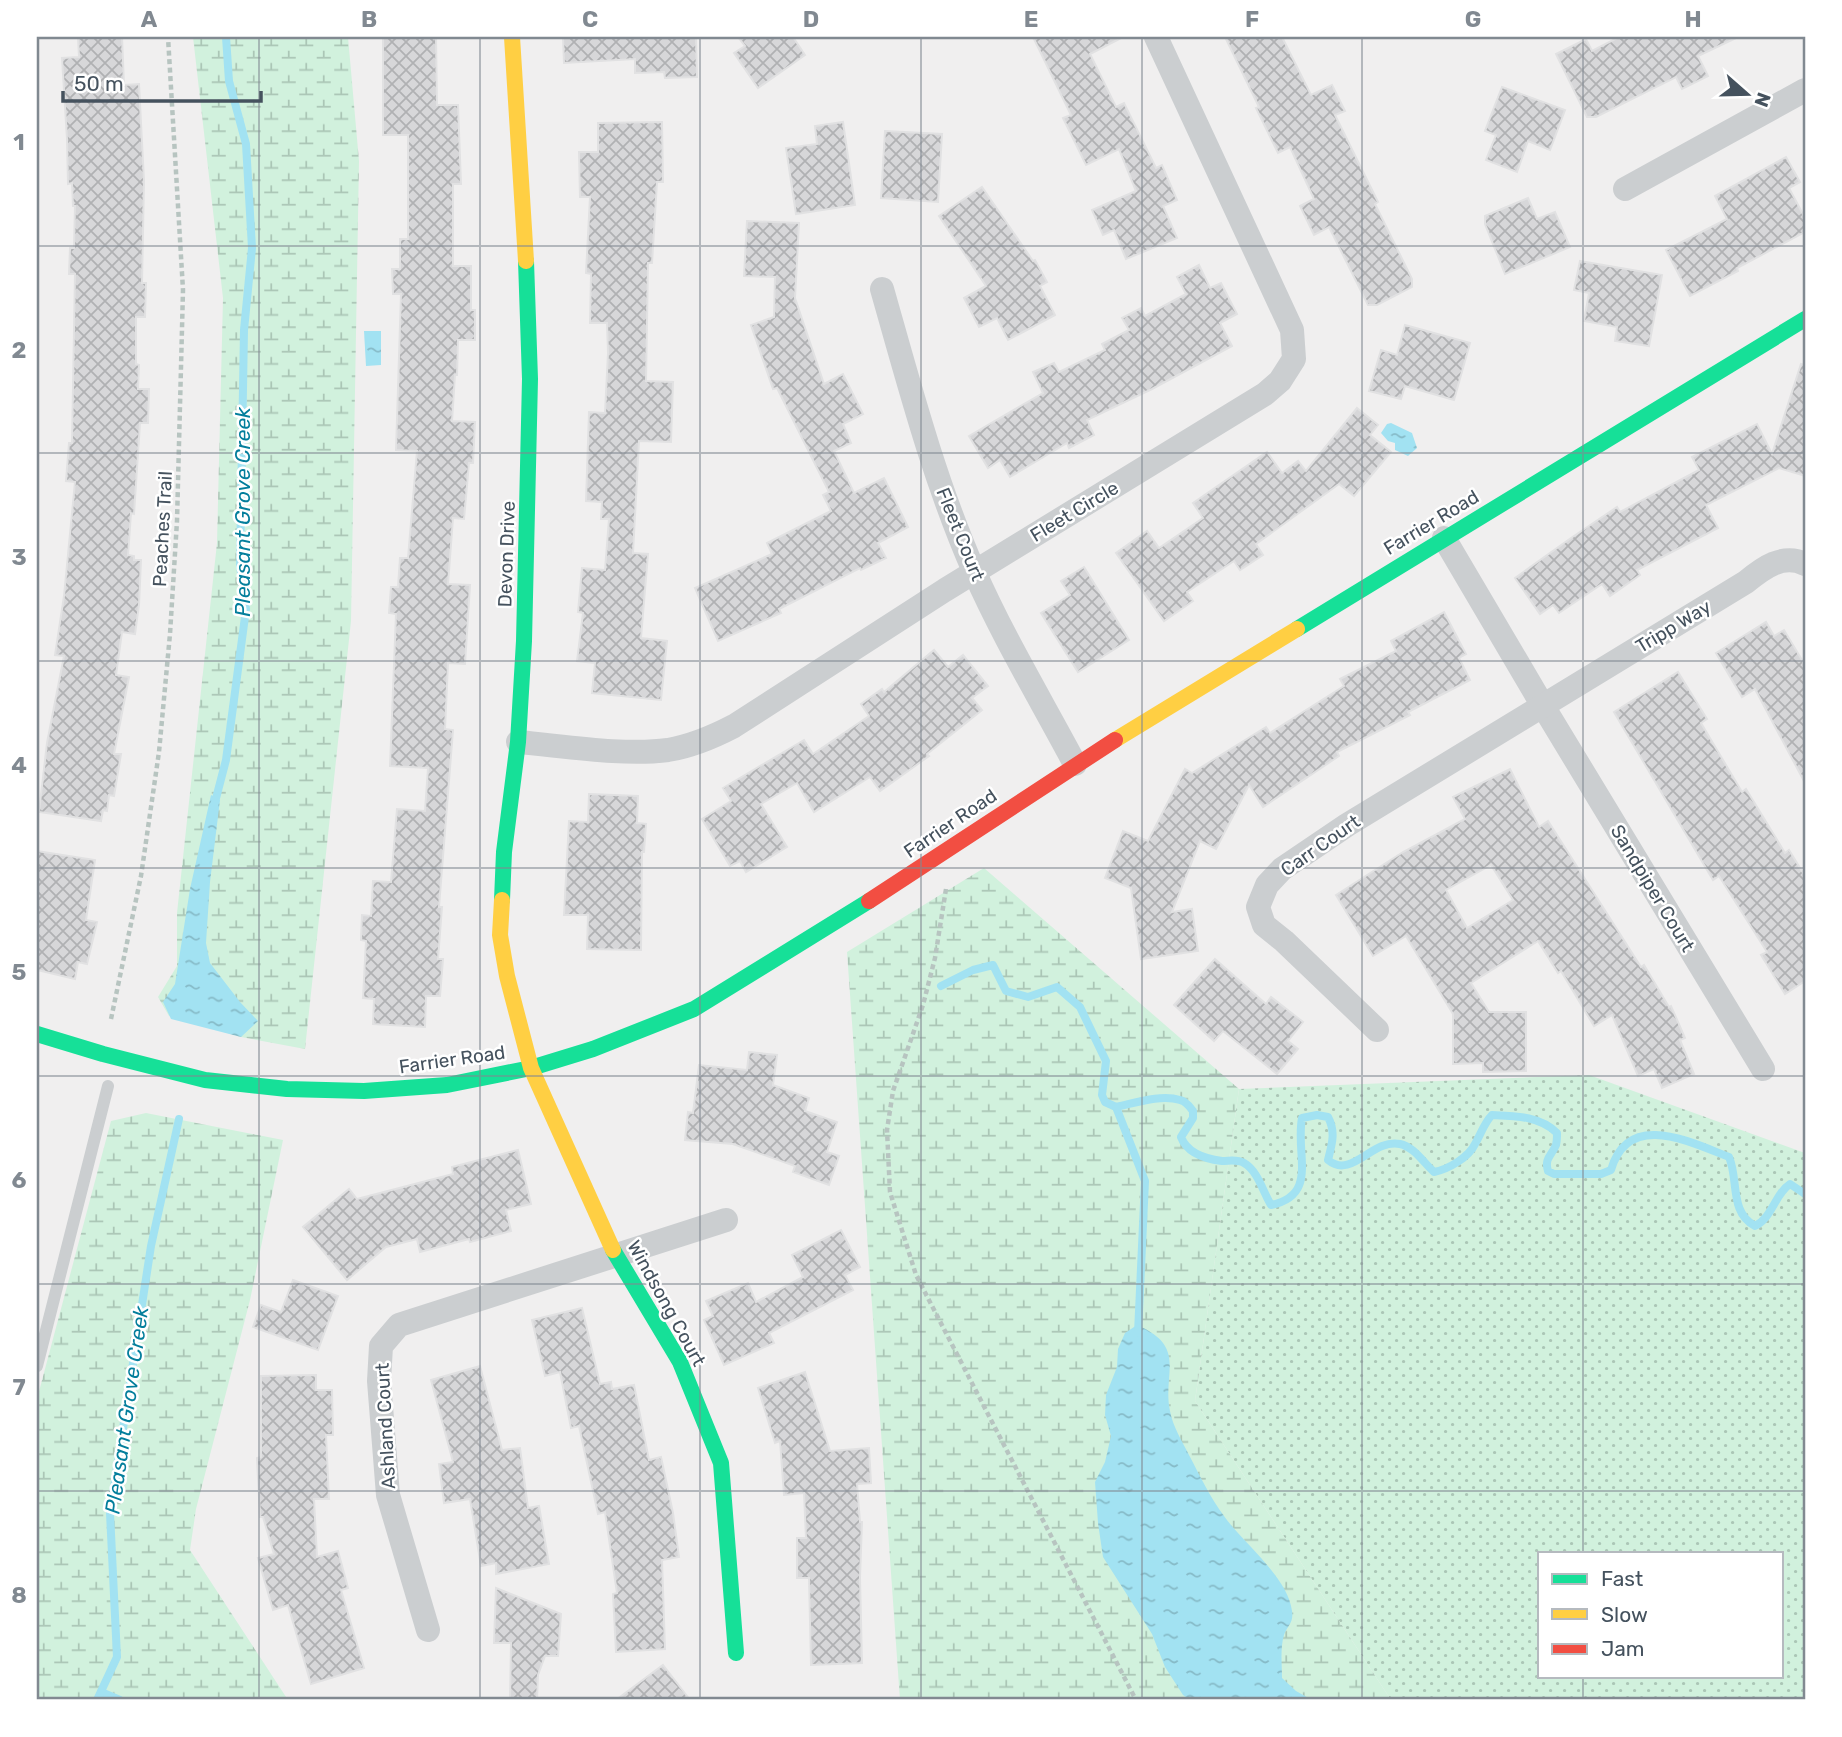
<svg xmlns="http://www.w3.org/2000/svg" width="1842" height="1737" font-family="Rubik,sans-serif">
<style>
.grass{fill:url(#grass-dots);fill-rule:evenodd}
.wetland{fill:url(#wetland-marsh)}
.water{fill:url(#water-ripples)}
.lines{fill:none;stroke-linecap:round;stroke-linejoin:round}
.stream{stroke:#a2e2f2;stroke-width:8}
.building{fill:url(#building-cross-hatch);stroke:#e1e1e2;stroke-width:2;fill-rule:evenodd}
.path{stroke:#b7c4c0;stroke-width:4.5;stroke-dasharray:5 3.5;stroke-linecap:butt}
.lane{stroke:#cbced0;stroke-width:12}
.street{stroke:#cbced0;stroke-width:24}
.fast{stroke:#16e098;stroke-width:16}
.slow{stroke:#ffcf43;stroke-width:16}
.jam{stroke:#f24e42;stroke-width:16}
.grid{fill:none;stroke:#818991;stroke-width:2;stroke-opacity:0.55}
.labels{text-anchor:middle;stroke-width:5;stroke-linejoin:round;paint-order:stroke}
.street-label{font-size:19px;fill:#45525e;stroke:#fff}
.water-label{font-size:21px;font-style:italic;fill:#037e9c;stroke:#fff}
.neatline{fill:none;stroke:#818991;stroke-width:2.5}
.grid-label{font-size:23px;text-anchor:middle;font-weight:bold;fill:#818991}
</style>
<defs>
<pattern id="grass-dots" width="8" height="8" patternUnits="userSpaceOnUse" patternTransform="scale(1.75)"><rect width="8" height="8" fill="#d1f1dd"/><path d="M2 2h.1M6 6h.1" fill="none" stroke="#abc6b6" stroke-width="1.8" stroke-linecap="round"/></pattern>
<pattern id="wetland-marsh" width="20" height="14" patternUnits="userSpaceOnUse" patternTransform="scale(1.75)"><rect width="20" height="14" fill="#d1f1dd"/><path d="M1 5h8M5 5V1M11 12h8M15 12V8" fill="none" stroke="#abc6b6"/></pattern>
<pattern id="water-ripples" width="26" height="14" patternUnits="userSpaceOnUse" patternTransform="scale(1.75)"><rect width="26" height="14" fill="#a2e2f2"/><path d="M2 4q2-2 4 0t4 0M15 11q2-2 4 0t4 0" fill="none" stroke="#86bac7"/></pattern>
<pattern id="building-cross-hatch" width="8" height="8" patternUnits="userSpaceOnUse" patternTransform="scale(1.75)"><rect width="8" height="8" fill="#d7d7d9"/><path d="M0 0l8 8M0 8l8-8" fill="none" stroke="#b0b1b3"/></pattern>
</defs>
<rect width="100%" height="100%" fill="#f0efef"/>
<!-- grass -->
<path class="grass" d="M 1589,1075 L 1805,1153 L 1805,1700 L 1391,1700 L 1195,1401 L 1239,1089 ZM 1539,1553 L 1781,1553 L 1781,1676 L 1539,1676 Z"/>
<!-- wetland -->
<g class="wetland">
<path d="M 193,37 L 348,37 L 359,161 L 351,621 L 305,1049 L 241,1037 L 169,1016 L 158,997 L 177,966 L 177,913 L 217,543 L 223,298 Z"/>
<path d="M 984,868 L 1239,1089 L 1195,1401 L 1391,1700 L 900,1700 L 847,952 Z"/>
<path d="M 146,1113 L 283,1140 L 250,1300 L 196,1509 L 190,1550 L 288,1700 L 37,1700 L 37,1399 L 111,1121 Z"/>
</g>
<!-- water -->
<g class="water">
<path d="M 364,331 L 381,331 L 381,365 L 366,366 Z"/>
<path d="M 1391,423 L 1412,433 L 1417,448 L 1408,456 L 1395,450 L 1395,443 L 1388,441 L 1381,433 L 1387,424 Z"/>
<path d="M 211,795 L 220,800 L 210,882 L 206,943 L 210,963 L 240,1002 L 258,1021 L 241,1037 L 171,1019 L 163,1002 L 175,984 L 190,889 Z"/>
<path d="M 1137,1325 C 1188,1347 1162,1373 1170,1411 C 1173,1427 1182,1441 1189,1455 C 1200,1476 1210,1497 1224,1516 C 1243,1543 1288,1577 1292,1611 C 1294,1623 1287,1626 1284,1635 C 1280,1648 1282,1665 1282,1678 L 1296,1691 L 1312,1700 L 1190,1700 L 1183,1695 L 1165,1667 L 1152,1634 L 1103,1557 L 1098,1523 L 1095,1482 L 1105,1462 L 1111,1436 L 1105,1415 L 1106,1395 L 1117,1367 L 1118,1349 L 1125,1333 Z"/>
</g>
<g class="lines">
<!-- stream -->
<g class="stream">
<path d="M 214,806 L 226,760 L 246,609 L 240,566 L 244,330 L 252,248 L 246,144 L 229,81 L 226,37"/>
<path d="M 941,986 L 973,970 L 993,965 L 1006,991 L 1028,997 L 1057,987 L 1080,1007 L 1106,1061 L 1102,1095 L 1105,1102 L 1116,1107 L 1145,1181 L 1138,1333"/>
<path d="M 1116,1107 C 1135,1103 1161,1094 1180,1100 C 1186,1101 1190,1107 1193,1111 L 1193,1118 L 1181,1137 C 1187,1153 1206,1159 1222,1161 C 1230,1161 1237,1159 1244,1163 C 1258,1171 1263,1192 1271,1205 C 1319,1195 1295,1154 1302,1118 L 1317,1115 L 1328,1117 C 1336,1132 1332,1144 1328,1160 C 1352,1180 1372,1138 1400,1144 C 1414,1147 1423,1162 1434,1172 C 1449,1169 1469,1157 1475,1144 C 1481,1134 1484,1123 1492,1115 C 1515,1116 1540,1116 1557,1133 C 1557,1137 1557,1141 1556,1145 C 1552,1155 1544,1158 1548,1171 L 1554,1174 L 1601,1174 L 1611,1170 C 1628,1110 1690,1142 1729,1157 C 1739,1180 1729,1212 1755,1226 C 1772,1218 1775,1194 1790,1184 L 1805,1194"/>
<path d="M 101,1692 L 120,1700"/>
<path d="M 97,1700 L 117,1657 L 110,1513 L 151,1246 L 179,1119"/>
</g>
</g>
<!-- building -->
<g class="building">
<path d="M 78,37 L 122,37 L 124,85 L 139,84 L 144,181 L 142,283 L 146,283 L 145,317 L 136,317 L 136,364 L 139,365 L 138,389 L 149,389 L 148,423 L 140,423 L 134,514 L 131,513 L 128,555 L 134,556 L 134,560 L 141,560 L 139,605 L 135,634 L 122,632 L 116,675 L 129,677 L 114,754 L 121,754 L 114,796 L 109,795 L 107,811 L 103,810 L 101,821 L 39,812 L 47,743 L 64,656 L 55,655 L 64,596 L 75,482 L 66,481 L 69,443 L 72,443 L 75,274 L 69,274 L 70,248 L 74,248 L 75,206 L 73,206 L 72,183 L 68,184 L 67,139 L 62,58 L 79,57 Z"/>
<path d="M 383,37 L 436,37 L 437,105 L 458,105 L 461,184 L 453,184 L 453,266 L 471,266 L 471,310 L 475,310 L 475,340 L 458,340 L 457,375 L 455,375 L 452,421 L 475,422 L 473,463 L 469,463 L 464,519 L 453,518 L 448,584 L 470,585 L 465,664 L 448,663 L 445,729 L 453,730 L 439,907 L 442,907 L 438,959 L 443,959 L 440,996 L 426,996 L 425,1027 L 373,1024 L 374,999 L 363,998 L 366,941 L 361,940 L 362,915 L 371,916 L 373,881 L 391,882 L 397,809 L 425,811 L 428,768 L 390,766 L 396,614 L 389,613 L 391,587 L 398,587 L 400,558 L 408,558 L 417,451 L 396,450 L 401,294 L 393,294 L 392,269 L 400,269 L 400,239 L 408,239 L 408,135 L 383,135 Z"/>
<path d="M 563,37 L 696,37 L 697,77 L 665,78 L 664,72 L 635,73 L 635,59 L 564,63 Z"/>
<path d="M 738,37 L 793,37 L 805,55 L 758,88 L 734,53 L 745,46 Z"/>
<path d="M 1033,37 L 1123,37 L 1090,54 L 1116,107 L 1124,103 L 1156,168 L 1162,165 L 1177,200 L 1163,206 L 1177,238 L 1126,259 L 1114,230 L 1103,235 L 1092,210 L 1136,191 L 1119,149 L 1086,165 L 1063,118 L 1071,115 Z"/>
<path d="M 1225,37 L 1282,37 L 1311,95 L 1332,85 L 1345,111 L 1335,115 L 1378,202 L 1375,204 L 1412,279 L 1412,287 L 1377,305 L 1368,305 L 1329,227 L 1314,235 L 1300,206 L 1314,199 L 1290,147 L 1278,153 L 1256,108 L 1259,107 Z"/>
<path d="M 1619,37 L 1738,37 L 1698,56 L 1708,76 L 1682,89 L 1676,77 L 1596,117 L 1587,117 L 1556,54 L 1586,39 L 1592,51 Z"/>
<path d="M 1502,87 L 1565,110 L 1550,150 L 1528,141 L 1517,172 L 1486,160 L 1496,135 L 1485,131 Z"/>
<path d="M 662,122 L 663,182 L 657,182 L 652,263 L 648,263 L 646,381 L 673,382 L 671,442 L 639,441 L 633,553 L 648,554 L 641,638 L 667,641 L 661,700 L 592,693 L 595,663 L 577,661 L 583,613 L 578,612 L 582,568 L 605,570 L 609,519 L 601,519 L 602,502 L 586,501 L 589,412 L 605,413 L 608,353 L 607,323 L 590,323 L 591,274 L 586,273 L 590,197 L 580,197 L 579,152 L 598,152 L 598,123 Z"/>
<path d="M 843,122 L 855,205 L 796,214 L 786,148 L 817,144 L 815,126 Z"/>
<path d="M 885,131 L 942,134 L 938,202 L 881,198 Z"/>
<path d="M 1786,157 L 1800,182 L 1789,188 L 1805,218 L 1805,232 L 1737,268 L 1738,271 L 1690,296 L 1666,250 L 1727,219 L 1715,196 Z"/>
<path d="M 982,187 L 1033,261 L 1035,260 L 1047,282 L 1040,286 L 1055,315 L 1008,340 L 997,318 L 979,327 L 964,298 L 986,286 L 939,216 Z"/>
<path d="M 1528,198 L 1537,219 L 1555,212 L 1570,247 L 1505,274 L 1485,224 L 1485,216 Z"/>
<path d="M 747,221 L 799,223 L 795,298 L 824,384 L 843,374 L 863,414 L 843,424 L 851,443 L 834,451 L 854,493 L 884,478 L 908,527 L 878,543 L 886,558 L 861,570 L 860,568 L 779,609 L 781,613 L 718,641 L 695,588 L 772,554 L 767,543 L 831,511 L 823,495 L 829,492 L 777,388 L 773,389 L 751,325 L 774,317 L 775,277 L 744,276 Z"/>
<path d="M 1580,261 L 1662,275 L 1649,346 L 1615,341 L 1617,327 L 1584,321 L 1589,293 L 1574,290 Z"/>
<path d="M 1199,265 L 1210,288 L 1221,283 L 1237,314 L 1220,323 L 1232,346 L 1152,389 L 1087,420 L 1094,435 L 1069,448 L 1067,443 L 1010,477 L 1000,460 L 988,468 L 969,436 L 1043,393 L 1033,372 L 1054,363 L 1059,372 L 1105,350 L 1102,344 L 1129,330 L 1122,318 L 1141,308 L 1145,316 L 1186,294 L 1177,277 Z"/>
<path d="M 1405,325 L 1470,343 L 1454,400 L 1405,386 L 1401,399 L 1369,391 L 1381,350 L 1397,355 Z"/>
<path d="M 1801,364 L 1805,365 L 1805,476 L 1779,468 L 1706,505 L 1718,528 L 1637,570 L 1640,575 L 1610,596 L 1602,584 L 1559,613 L 1553,605 L 1540,614 L 1515,578 L 1571,538 L 1617,507 L 1620,512 L 1699,470 L 1692,457 L 1757,424 L 1772,454 Z"/>
<path d="M 1357,408 L 1378,425 L 1370,435 L 1391,452 L 1354,496 L 1339,484 L 1256,544 L 1263,555 L 1240,570 L 1234,561 L 1187,592 L 1193,601 L 1164,621 L 1116,553 L 1147,531 L 1159,548 L 1203,518 L 1193,503 L 1267,452 L 1282,473 L 1298,461 L 1306,471 Z"/>
<path d="M 1084,567 L 1129,640 L 1078,672 L 1041,613 L 1070,595 L 1061,581 Z"/>
<path d="M 1444,612 L 1466,654 L 1459,658 L 1470,680 L 1408,712 L 1410,715 L 1337,752 L 1339,756 L 1263,807 L 1249,785 L 1216,849 L 1200,841 L 1172,912 L 1192,909 L 1198,951 L 1141,959 L 1131,888 L 1105,878 L 1123,831 L 1148,841 L 1185,769 L 1192,773 L 1266,727 L 1270,733 L 1344,686 L 1340,679 L 1396,651 L 1391,641 Z"/>
<path d="M 1766,622 L 1774,636 L 1784,630 L 1805,665 L 1805,783 L 1755,689 L 1742,697 L 1716,653 Z"/>
<path d="M 934,650 L 948,667 L 963,655 L 988,686 L 972,698 L 982,710 L 927,754 L 929,756 L 880,791 L 870,777 L 814,812 L 797,783 L 761,804 L 787,847 L 746,872 L 740,861 L 730,866 L 702,819 L 731,801 L 723,788 L 804,740 L 813,754 L 869,716 L 861,704 L 882,689 L 884,692 Z"/>
<path d="M 1678,672 L 1707,719 L 1701,723 L 1742,792 L 1746,789 L 1785,853 L 1789,850 L 1805,876 L 1805,981 L 1785,994 L 1761,955 L 1767,952 L 1719,876 L 1713,880 L 1614,712 Z"/>
<path d="M 1510,769 L 1539,827 L 1548,821 L 1641,967 L 1644,965 L 1669,1007 L 1671,1006 L 1685,1038 L 1680,1040 L 1694,1074 L 1662,1088 L 1654,1069 L 1638,1076 L 1612,1015 L 1594,1026 L 1561,971 L 1558,973 L 1538,941 L 1471,983 L 1489,1012 L 1526,1012 L 1526,1071 L 1483,1072 L 1483,1063 L 1453,1064 L 1453,1014 L 1406,936 L 1373,956 L 1336,895 L 1403,852 L 1465,819 L 1453,797 ZM 1491,865 L 1513,900 L 1467,928 L 1446,890 Z"/>
<path d="M 589,794 L 638,796 L 637,823 L 646,824 L 644,852 L 642,852 L 641,950 L 587,949 L 588,915 L 564,915 L 569,821 L 588,822 Z"/>
<path d="M 37,851 L 95,860 L 86,920 L 97,922 L 87,964 L 78,962 L 75,979 L 37,970 Z"/>
<path d="M 1215,959 L 1266,1004 L 1271,997 L 1303,1022 L 1288,1041 L 1298,1049 L 1277,1074 L 1223,1031 L 1214,1041 L 1174,1005 Z"/>
<path d="M 749,1052 L 777,1055 L 773,1085 L 809,1098 L 805,1111 L 837,1122 L 827,1152 L 839,1156 L 829,1185 L 793,1172 L 795,1166 L 733,1144 L 685,1140 L 688,1112 L 693,1113 L 699,1065 L 747,1070 Z"/>
<path d="M 518,1150 L 531,1204 L 506,1210 L 511,1231 L 470,1242 L 469,1239 L 420,1252 L 417,1239 L 386,1247 L 347,1280 L 303,1227 L 349,1189 L 357,1199 L 453,1174 L 452,1167 Z"/>
<path d="M 841,1230 L 860,1267 L 845,1275 L 853,1290 L 769,1333 L 774,1343 L 724,1365 L 704,1320 L 713,1316 L 706,1301 L 748,1283 L 756,1302 L 803,1277 L 792,1255 Z"/>
<path d="M 293,1280 L 338,1296 L 318,1350 L 253,1327 L 261,1305 L 281,1312 Z"/>
<path d="M 582,1308 L 600,1384 L 611,1382 L 612,1389 L 634,1385 L 649,1460 L 661,1457 L 673,1513 L 679,1557 L 662,1560 L 665,1649 L 616,1652 L 613,1594 L 617,1593 L 605,1512 L 598,1514 L 579,1426 L 571,1428 L 560,1372 L 545,1376 L 532,1320 Z"/>
<path d="M 480,1366 L 502,1450 L 520,1448 L 528,1508 L 539,1506 L 549,1564 L 496,1574 L 496,1563 L 481,1566 L 470,1499 L 444,1503 L 439,1464 L 453,1462 L 431,1380 Z"/>
<path d="M 805,1372 L 830,1451 L 869,1448 L 871,1483 L 857,1484 L 860,1522 L 862,1522 L 860,1578 L 862,1663 L 811,1665 L 809,1578 L 797,1578 L 797,1538 L 806,1538 L 804,1493 L 784,1495 L 780,1441 L 775,1443 L 758,1388 Z"/>
<path d="M 316,1375 L 316,1390 L 332,1390 L 333,1435 L 326,1435 L 329,1499 L 314,1499 L 317,1557 L 338,1551 L 348,1588 L 341,1590 L 364,1668 L 311,1684 L 288,1605 L 273,1610 L 258,1558 L 274,1554 L 263,1517 L 260,1517 L 257,1458 L 261,1457 L 261,1376 Z"/>
<path d="M 496,1588 L 561,1614 L 558,1656 L 545,1656 L 538,1675 L 537,1700 L 510,1700 L 511,1643 L 494,1643 Z"/>
<path d="M 663,1665 L 690,1700 L 616,1700 Z"/>
</g>
<g class="lines">
<!-- path -->
<g class="path">
<path d="M 946,889 L 935,958 L 923,1005 L 893,1091 L 887,1130 L 890,1192 L 916,1275 L 1136,1700"/>
<path d="M 111,1019 L 141,876 L 159,752 L 170,634 L 177,521 L 183,290 L 168,37"/>
</g>
<!-- lane -->
<path class="lane" d="M 37,1366 L 108,1086"/>
<!-- street -->
<g class="street">
<path d="M 1625,189 L 1805,90"/>
<path d="M 882,289 C 909,384 934,480 974,571 C 1003,637 1041,700 1075,764"/>
<path d="M 1444,538 L 1543,706 L 1763,1069"/>
<path d="M 518,742 C 564,746 624,756 668,750 C 692,746 713,737 734,726 L 945,590 L 1265,394 L 1280,381 L 1294,359 L 1292,330 L 1156,37"/>
<path d="M 1377,1030 L 1284,941 L 1264,925 L 1258,907 L 1267,885 L 1282,869 L 1347,825 L 1746,582 C 1763,568 1783,553 1805,564"/>
<path d="M 428,1630 L 388,1495 L 379,1381 L 381,1346 L 399,1325 L 726,1220"/>
</g>
<!-- fast -->
<g class="fast">
<path d="M 1297,629 L 1805,319"/>
<path d="M 502,900 L 504,852 L 518,742 L 524,641 L 530,379 L 526,261"/>
<path d="M 37,1034 L 103,1054 L 205,1080 L 287,1089 L 364,1091 L 447,1085 L 531,1068 L 593,1049 L 694,1009 L 869,901"/>
<path d="M 613,1250 L 680,1362 L 721,1463 L 736,1653"/>
</g>
<!-- slow -->
<g class="slow">
<path d="M 512,37 L 526,261"/>
<path d="M 1115,740 L 1297,629"/>
<path d="M 502,900 L 500,935 L 507,976 L 531,1068 L 613,1250"/>
</g>
<!-- jam -->
<path class="jam" d="M 869,901 L 1115,740"/>
</g>
<!-- grid -->
<path class="grid" d="M 259,37 L 259,1700M 480,37 L 480,1700M 700,37 L 700,1700M 921,37 L 921,1700M 1142,37 L 1142,1700M 1362,37 L 1362,1700M 1583,37 L 1583,1553M 37,246 L 1805,246M 37,453 L 1805,453M 37,661 L 1805,661M 37,868 L 1805,868M 37,1076 L 1805,1076M 37,1284 L 1805,1284M 37,1491 L 1805,1491M 1583,1676 L 1583,1700"/>
<g class="labels">
<!-- street labels -->
<g class="street-label">
<text transform="translate(1074 511) rotate(-31)" y="7">Fleet Circle</text>
<text transform="translate(1431 522) rotate(-31)" y="7">Farrier Road</text>
<text transform="translate(162 529) rotate(-87)" y="7">Peaches Trail</text>
<text transform="translate(961 534) rotate(68)" y="7">Fleet Court</text>
<text transform="translate(506 554) rotate(-88)" y="7">Devon Drive</text>
<text transform="translate(1673 626) rotate(-31)" y="7">Tripp Way</text>
<text transform="translate(950 823) rotate(-34)" y="7">Farrier Road</text>
<text transform="translate(1320 845) rotate(-35)" y="7">Carr Court</text>
<text transform="translate(1653 888) rotate(59)" y="7">Sandpiper Court</text>
<text transform="translate(452 1059) rotate(-8)" y="7">Farrier Road</text>
<text transform="translate(667 1303) rotate(61)" y="7">Windsong Court</text>
<text transform="translate(385 1426) rotate(-93)" y="7">Ashland Court</text>
</g>
<!-- water labels -->
<g class="water-label">
<text transform="translate(243 512) rotate(-90)" y="7">Pleasant Grove Creek</text>
<text transform="translate(127 1410) rotate(-82)" y="7">Pleasant Grove Creek</text>
</g>
</g>
<!-- border -->
<rect width="1842" height="1737" fill="none" stroke="#ffffff" stroke-width="77"/>
<!-- legend -->
<rect x="1538" y="1552" width="245" height="126" fill="#ffffff" stroke="#b5babf" stroke-width="2"/>
<rect x="1552" y="1574" width="35" height="10" fill="#16e098" stroke="#b5babf" stroke-width="2"/>
<text x="1601" y="1586" font-size="21" fill="#45525e">Fast</text>
<rect x="1552" y="1609" width="35" height="10" fill="#ffcf43" stroke="#b5babf" stroke-width="2"/>
<text x="1601" y="1622" font-size="21" fill="#45525e">Slow</text>
<rect x="1552" y="1644" width="35" height="10" fill="#f24e42" stroke="#b5babf" stroke-width="2"/>
<text x="1601" y="1656" font-size="21" fill="#45525e">Jam</text>
<!-- north arrow -->
<g transform="translate(1747 94) rotate(110)" stroke="#ffffff" stroke-width="5" paint-order="stroke">
<path d="M0-5L12 26L0 18L-12 26Z" fill="#45525e"/>
<text y="-10" font-size="19" font-weight="bold" text-anchor="middle" fill="#45525e">N</text>
</g>
<!-- scale -->
<path d="M63 91v10h198v-10" fill="none" stroke="#45525e" stroke-width="3.5"/>
<text x="74" y="91" font-size="21" fill="#45525e" stroke="#ffffff" stroke-width="5" paint-order="stroke">50 m</text>
<rect x="38" y="38" width="1766" height="1660" class="neatline"/>
<g class="grid-label">
<text x="149" y="27">A</text>
<text x="369" y="27">B</text>
<text x="590" y="27">C</text>
<text x="811" y="27">D</text>
<text x="1031" y="27">E</text>
<text x="1252" y="27">F</text>
<text x="1473" y="27">G</text>
<text x="1693" y="27">H</text>
<text x="19" y="150">1</text>
<text x="19" y="358">2</text>
<text x="19" y="565">3</text>
<text x="19" y="773">4</text>
<text x="19" y="980">5</text>
<text x="19" y="1188">6</text>
<text x="19" y="1395">7</text>
<text x="19" y="1603">8</text>
</g>
</svg>
